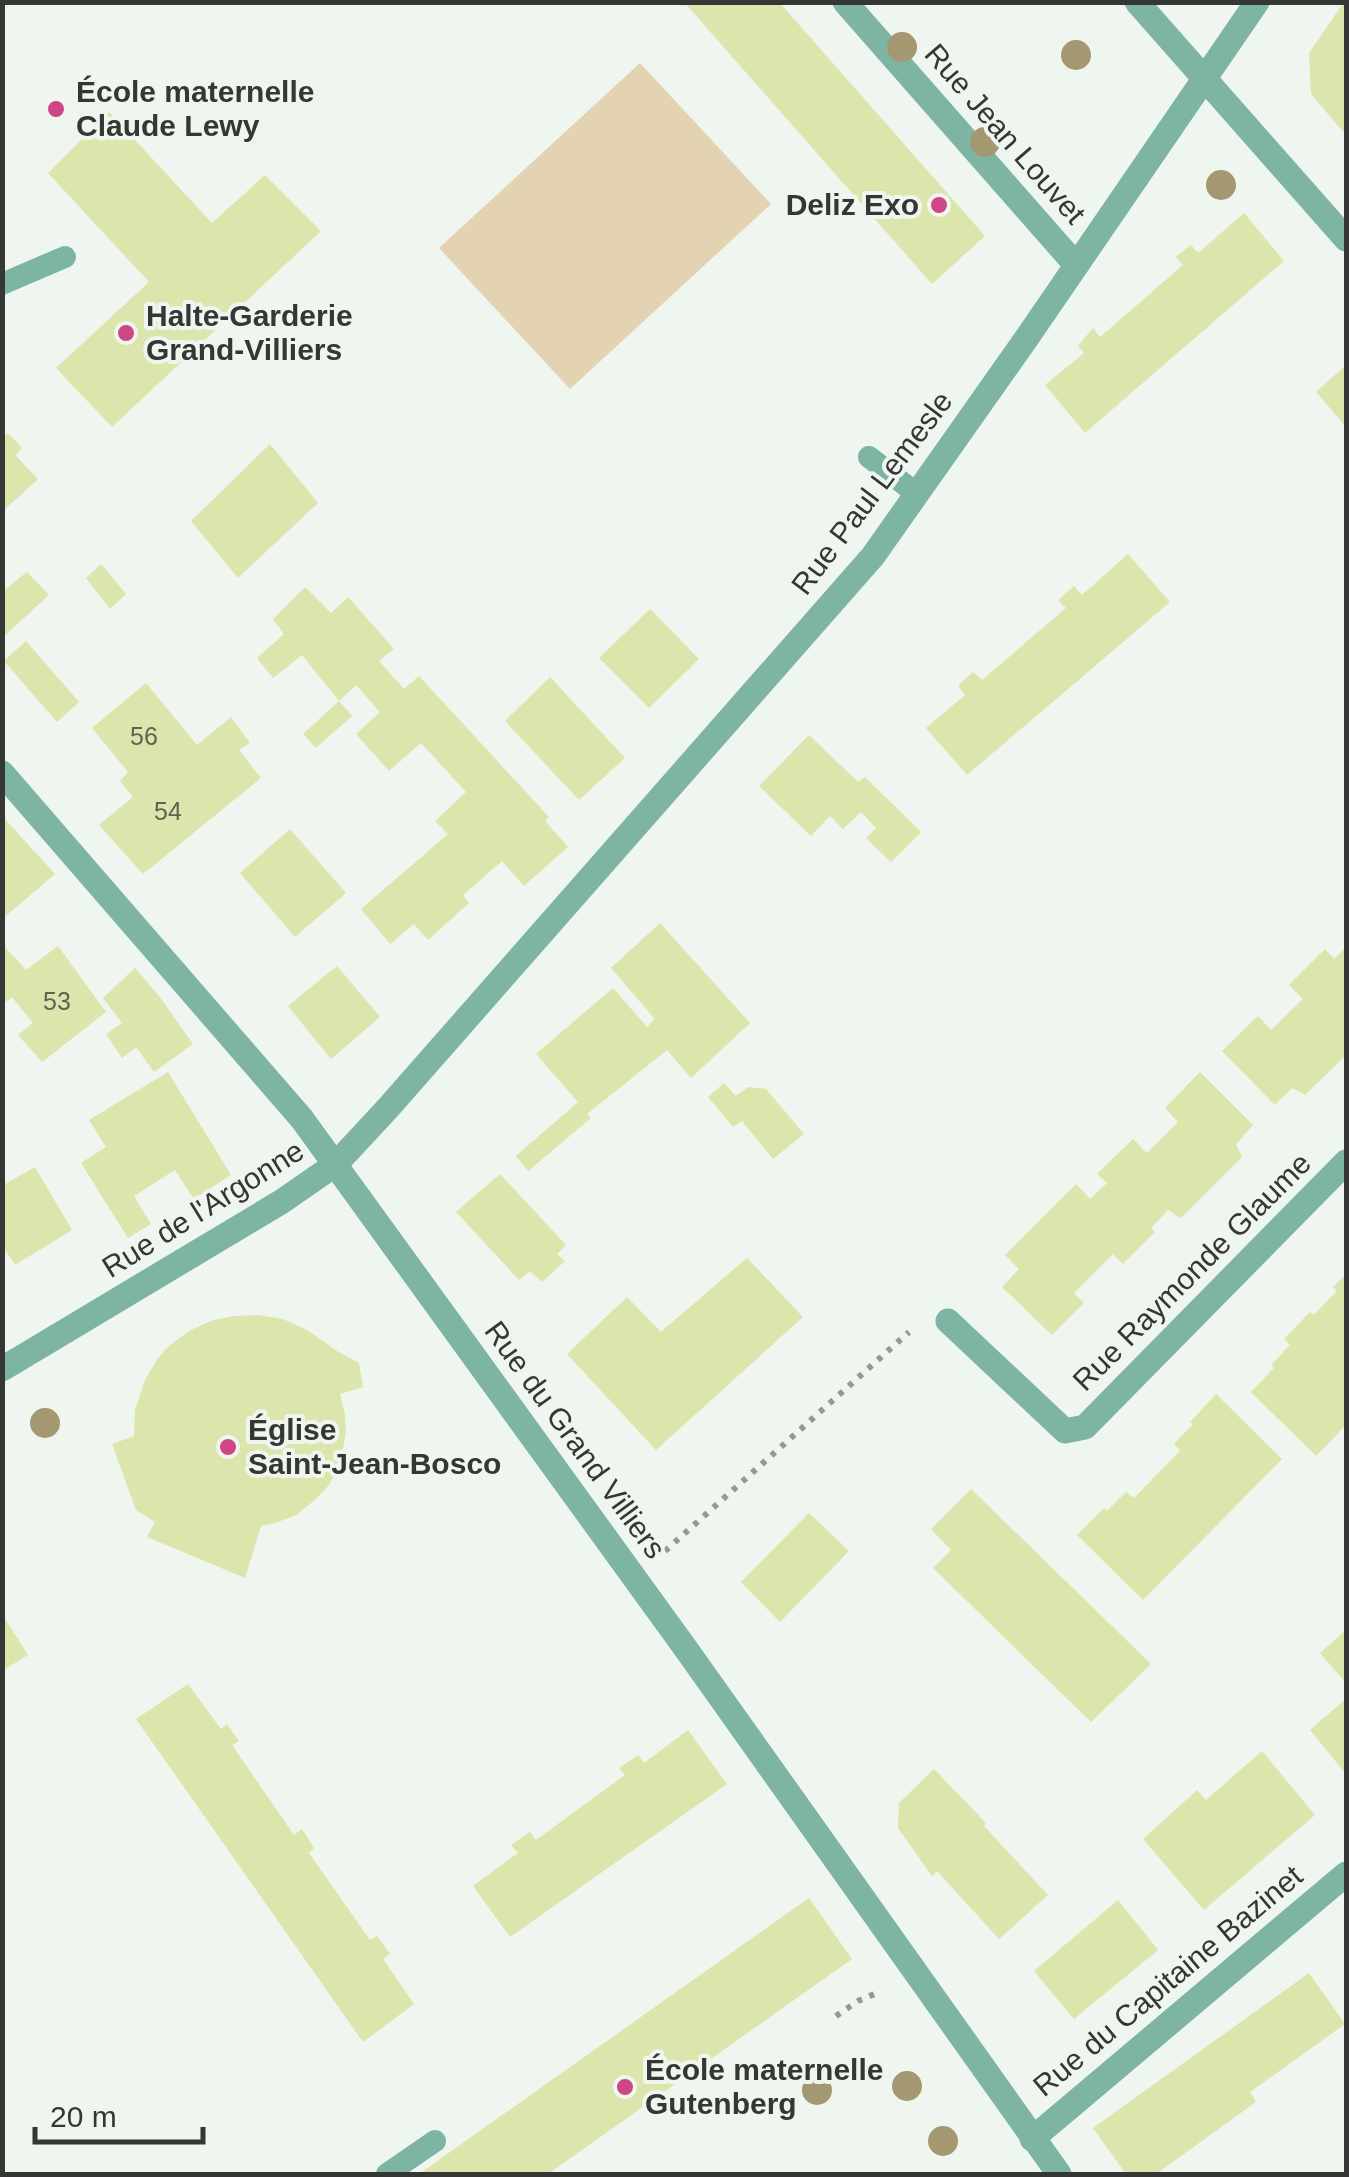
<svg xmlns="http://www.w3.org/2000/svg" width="1349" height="2177" font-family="Arial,sans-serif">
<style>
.green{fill:#e3d3b2}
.building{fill:#dce5ab}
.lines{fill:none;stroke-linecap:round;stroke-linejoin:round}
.path{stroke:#949994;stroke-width:6;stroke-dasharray:5 8;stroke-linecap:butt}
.service{stroke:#7eb4a4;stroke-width:22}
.minor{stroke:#7eb4a4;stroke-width:25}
.tertiary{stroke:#7eb4a4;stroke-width:25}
.tree{fill:#a3986f}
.poi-dot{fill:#ce4683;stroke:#eff5ef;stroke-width:4}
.labels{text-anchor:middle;stroke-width:8;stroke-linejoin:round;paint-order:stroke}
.number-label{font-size:25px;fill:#5e6252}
.poi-label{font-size:30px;font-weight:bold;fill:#343734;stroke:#eff5ef;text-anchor:start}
.street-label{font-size:30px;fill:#343734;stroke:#eff5ef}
</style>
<rect width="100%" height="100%" fill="#eff5ef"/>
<!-- green -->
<path class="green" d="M 640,63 L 771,204 L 570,389 L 439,248 Z"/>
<!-- building -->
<g class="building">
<path d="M 684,2 L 779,2 L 985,236 L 932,284 Z"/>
<path d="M 1344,2 L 1346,2 L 1346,135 L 1311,94 L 1309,53 Z"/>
<path d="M 109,112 L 212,223 L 265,175 L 321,231 L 112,427 L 56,368 L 149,282 L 48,173 Z"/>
<path d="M 1244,213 L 1284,261 L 1085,433 L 1045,385 L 1084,353 L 1078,346 L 1093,328 L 1100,337 L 1183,265 L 1175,257 L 1191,245 L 1198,253 Z"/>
<path d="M 1346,365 L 1346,427 L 1316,392 Z"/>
<path d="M 8,433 L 22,448 L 15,455 L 38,479 L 2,512 L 2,438 Z"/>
<path d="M 270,444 L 318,503 L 238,578 L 191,521 Z"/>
<path d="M 1128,554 L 1170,602 L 967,775 L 926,728 L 965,695 L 958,686 L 973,672 L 982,680 L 1066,608 L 1058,600 L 1074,586 L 1082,595 Z"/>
<path d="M 101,564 L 126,594 L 110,609 L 86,578 Z"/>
<path d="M 27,572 L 49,595 L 2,638 L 2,592 Z"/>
<path d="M 305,587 L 331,613 L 348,597 L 394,649 L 379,661 L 404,689 L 419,676 L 549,817 L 545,821 L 568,847 L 524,886 L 502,861 L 463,895 L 469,903 L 428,940 L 414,924 L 390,944 L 361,909 L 448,834 L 435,821 L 466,792 L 421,743 L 389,771 L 356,734 L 380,712 L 356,685 L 339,701 L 302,655 L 273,678 L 257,658 L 284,634 L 273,619 Z"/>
<path d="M 650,609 L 699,659 L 649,708 L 599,658 Z"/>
<path d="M 26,641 L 79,702 L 57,722 L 4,661 Z"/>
<path d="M 550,677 L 625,758 L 579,800 L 505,721 Z"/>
<path d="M 146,683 L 197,745 L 231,717 L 250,743 L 239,750 L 261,778 L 143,874 L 99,825 L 133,797 L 120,781 L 128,772 L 92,728 Z"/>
<path d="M 339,701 L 352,716 L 316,748 L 303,734 Z"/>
<path d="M 809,735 L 858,782 L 865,777 L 921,832 L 891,862 L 866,838 L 876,828 L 861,812 L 843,829 L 830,816 L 811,836 L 759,786 Z"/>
<path d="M 2,816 L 55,874 L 2,919 Z"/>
<path d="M 290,829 L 346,893 L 295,937 L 240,873 Z"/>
<path d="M 660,923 L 750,1023 L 691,1078 L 667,1050 L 587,1114 L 591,1118 L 528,1171 L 516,1156 L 578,1102 L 536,1054 L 613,988 L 647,1027 L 655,1019 L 611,968 Z"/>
<path d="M 2,944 L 26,970 L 58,946 L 106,1012 L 42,1062 L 18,1035 L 33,1023 L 12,997 L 2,1005 Z"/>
<path d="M 1346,947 L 1346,1055 L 1305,1095 L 1292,1088 L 1275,1105 L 1222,1051 L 1258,1016 L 1271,1030 L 1303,999 L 1289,985 L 1325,949 L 1334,959 Z"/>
<path d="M 337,966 L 380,1017 L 331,1059 L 288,1006 Z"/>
<path d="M 135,968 L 159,996 L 193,1044 L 154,1072 L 136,1047 L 122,1058 L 106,1034 L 122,1023 L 103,998 Z"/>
<path d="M 168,1072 L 231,1175 L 194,1199 L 175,1170 L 134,1196 L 151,1224 L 128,1238 L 81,1163 L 106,1147 L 89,1120 Z"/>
<path d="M 1200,1072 L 1253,1125 L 1236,1144 L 1242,1157 L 1181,1218 L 1168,1210 L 1151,1228 L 1155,1232 L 1123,1264 L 1113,1254 L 1074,1293 L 1084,1303 L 1052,1335 L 1002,1287 L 1019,1269 L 1005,1255 L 1076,1184 L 1090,1199 L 1107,1183 L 1097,1174 L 1133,1139 L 1147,1153 L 1178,1122 L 1165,1108 Z"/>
<path d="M 724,1083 L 736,1096 L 748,1087 L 766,1089 L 804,1134 L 773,1159 L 742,1121 L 733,1127 L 708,1097 Z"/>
<path d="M 35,1167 L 72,1230 L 15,1265 L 2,1245 L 2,1186 Z"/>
<path d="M 500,1174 L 566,1245 L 557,1254 L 565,1261 L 542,1282 L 530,1271 L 519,1280 L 456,1212 Z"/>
<path d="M 747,1258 L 803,1317 L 656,1450 L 567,1354 L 627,1297 L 661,1332 Z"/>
<path d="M 1346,1274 L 1346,1425 L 1316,1456 L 1251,1392 L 1274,1368 L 1271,1365 L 1290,1345 L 1284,1339 L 1310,1312 L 1314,1315 L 1337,1291 L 1333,1287 Z"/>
<path d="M 259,1315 L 283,1319 L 307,1330 L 337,1351 L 359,1363 L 363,1387 L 340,1394 L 345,1415 L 346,1432 L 340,1465 L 329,1485 L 315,1500 L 296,1515 L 275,1523 L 261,1526 L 245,1578 L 147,1537 L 155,1522 L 136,1510 L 112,1444 L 134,1436 L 135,1410 L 145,1380 L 158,1358 L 169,1346 L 189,1331 L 213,1320 L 235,1316 Z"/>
<path d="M 1216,1394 L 1282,1459 L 1143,1600 L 1077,1535 L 1104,1508 L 1107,1511 L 1126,1492 L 1134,1498 L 1180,1451 L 1174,1444 L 1193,1424 L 1190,1422 Z"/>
<path d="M 971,1489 L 1151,1664 L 1091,1722 L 933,1568 L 951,1550 L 931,1529 Z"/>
<path d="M 809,1513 L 849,1551 L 780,1622 L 741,1582 Z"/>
<path d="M 2,1614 L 28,1655 L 2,1671 Z"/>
<path d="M 1346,1630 L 1346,1683 L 1320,1653 Z"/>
<path d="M 188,1684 L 221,1729 L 227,1724 L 239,1741 L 232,1745 L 294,1835 L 302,1829 L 314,1848 L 309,1853 L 370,1940 L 377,1936 L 390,1954 L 383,1959 L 414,2004 L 363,2042 L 136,1719 Z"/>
<path d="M 1346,1699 L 1346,1774 L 1310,1730 Z"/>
<path d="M 688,1730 L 727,1784 L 510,1937 L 473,1886 L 518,1853 L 511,1845 L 530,1832 L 536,1840 L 625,1775 L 619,1768 L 638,1755 L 644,1763 Z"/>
<path d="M 1262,1751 L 1315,1815 L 1204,1910 L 1143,1839 L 1197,1790 L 1206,1800 Z"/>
<path d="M 934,1769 L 986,1823 L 984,1826 L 1048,1895 L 999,1939 L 937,1871 L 932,1876 L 898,1828 L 899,1803 Z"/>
<path d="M 809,1898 L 852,1959 L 548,2174 L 419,2174 Z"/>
<path d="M 1118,1900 L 1158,1950 L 1074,2019 L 1034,1971 Z"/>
<path d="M 1309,1973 L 1345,2024 L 1250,2092 L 1256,2102 L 1156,2174 L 1126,2174 L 1093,2128 Z"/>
</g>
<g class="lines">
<!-- path -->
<g class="path">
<path d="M 665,1551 L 909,1332"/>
<path d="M 836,2016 L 858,2001 L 879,1992"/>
</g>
<!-- service -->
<g class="service">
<path d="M 2,284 L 65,257"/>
<path d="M 869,457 L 917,494"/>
<path d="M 387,2174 L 435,2141"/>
</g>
<!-- minor -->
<g class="minor">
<path d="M 845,2 L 1076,265"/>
<path d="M 1137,2 L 1346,239"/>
<path d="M 2,773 L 302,1119 L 686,1649 L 1059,2174"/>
<path d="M 948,1321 L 1065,1431 L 1085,1427 L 1346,1162"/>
<path d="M 1032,2139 L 1346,1874"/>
</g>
<!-- tertiary -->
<path class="tertiary" d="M 2,1369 L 281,1202 L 336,1164 L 388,1108 L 873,556 L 1026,339 L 1257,2"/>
</g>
<!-- trees -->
<g class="tree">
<circle cx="902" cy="47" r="15"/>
<circle cx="1076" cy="55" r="15"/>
<circle cx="985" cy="142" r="15"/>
<circle cx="1221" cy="185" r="15"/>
<circle cx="45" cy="1423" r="15"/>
<circle cx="907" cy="2086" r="15"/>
<circle cx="817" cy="2090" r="15"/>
<circle cx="943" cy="2141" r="15"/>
</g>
<!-- markers -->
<g class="poi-dot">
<circle cx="56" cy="109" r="10"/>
<circle cx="939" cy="205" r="10"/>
<circle cx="126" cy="333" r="10"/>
<circle cx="228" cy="1447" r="10"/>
<circle cx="625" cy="2087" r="10"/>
</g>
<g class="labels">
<!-- number labels -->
<g class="number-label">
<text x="144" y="745">56</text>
<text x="168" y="820">54</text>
<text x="57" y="1010">53</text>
</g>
<!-- poi labels -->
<g class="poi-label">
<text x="76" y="102">École maternelle<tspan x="76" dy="34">Claude Lewy</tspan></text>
<text x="919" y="215" text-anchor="end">Deliz Exo</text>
<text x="146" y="326">Halte-Garderie<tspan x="146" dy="34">Grand-Villiers</tspan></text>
<text x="248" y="1440">Église<tspan x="248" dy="34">Saint-Jean-Bosco</tspan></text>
<text x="645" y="2080">École maternelle<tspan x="645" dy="34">Gutenberg</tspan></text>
</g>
<!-- street labels -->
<g class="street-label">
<text transform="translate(1005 134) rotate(49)" y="10">Rue Jean Louvet</text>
<text transform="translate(872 493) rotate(-53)" y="10">Rue Paul Lemesle</text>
<text transform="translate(203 1209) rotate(-32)" y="10">Rue de l'Argonne</text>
<text transform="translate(1192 1272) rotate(-45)" y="10">Rue Raymonde Glaume</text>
<text transform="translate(575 1440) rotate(54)" y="10">Rue du Grand Villiers</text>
<text transform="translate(1168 1981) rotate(-40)" y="10">Rue du Capitaine Bazinet</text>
</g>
</g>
<!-- border -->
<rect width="1349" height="2177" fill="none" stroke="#343734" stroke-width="10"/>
<!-- scale -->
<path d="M35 2127v15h168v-15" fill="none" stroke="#343734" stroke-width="5"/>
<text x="50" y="2127" font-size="30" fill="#343734" stroke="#eff5ef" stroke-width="8" paint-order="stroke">20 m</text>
</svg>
